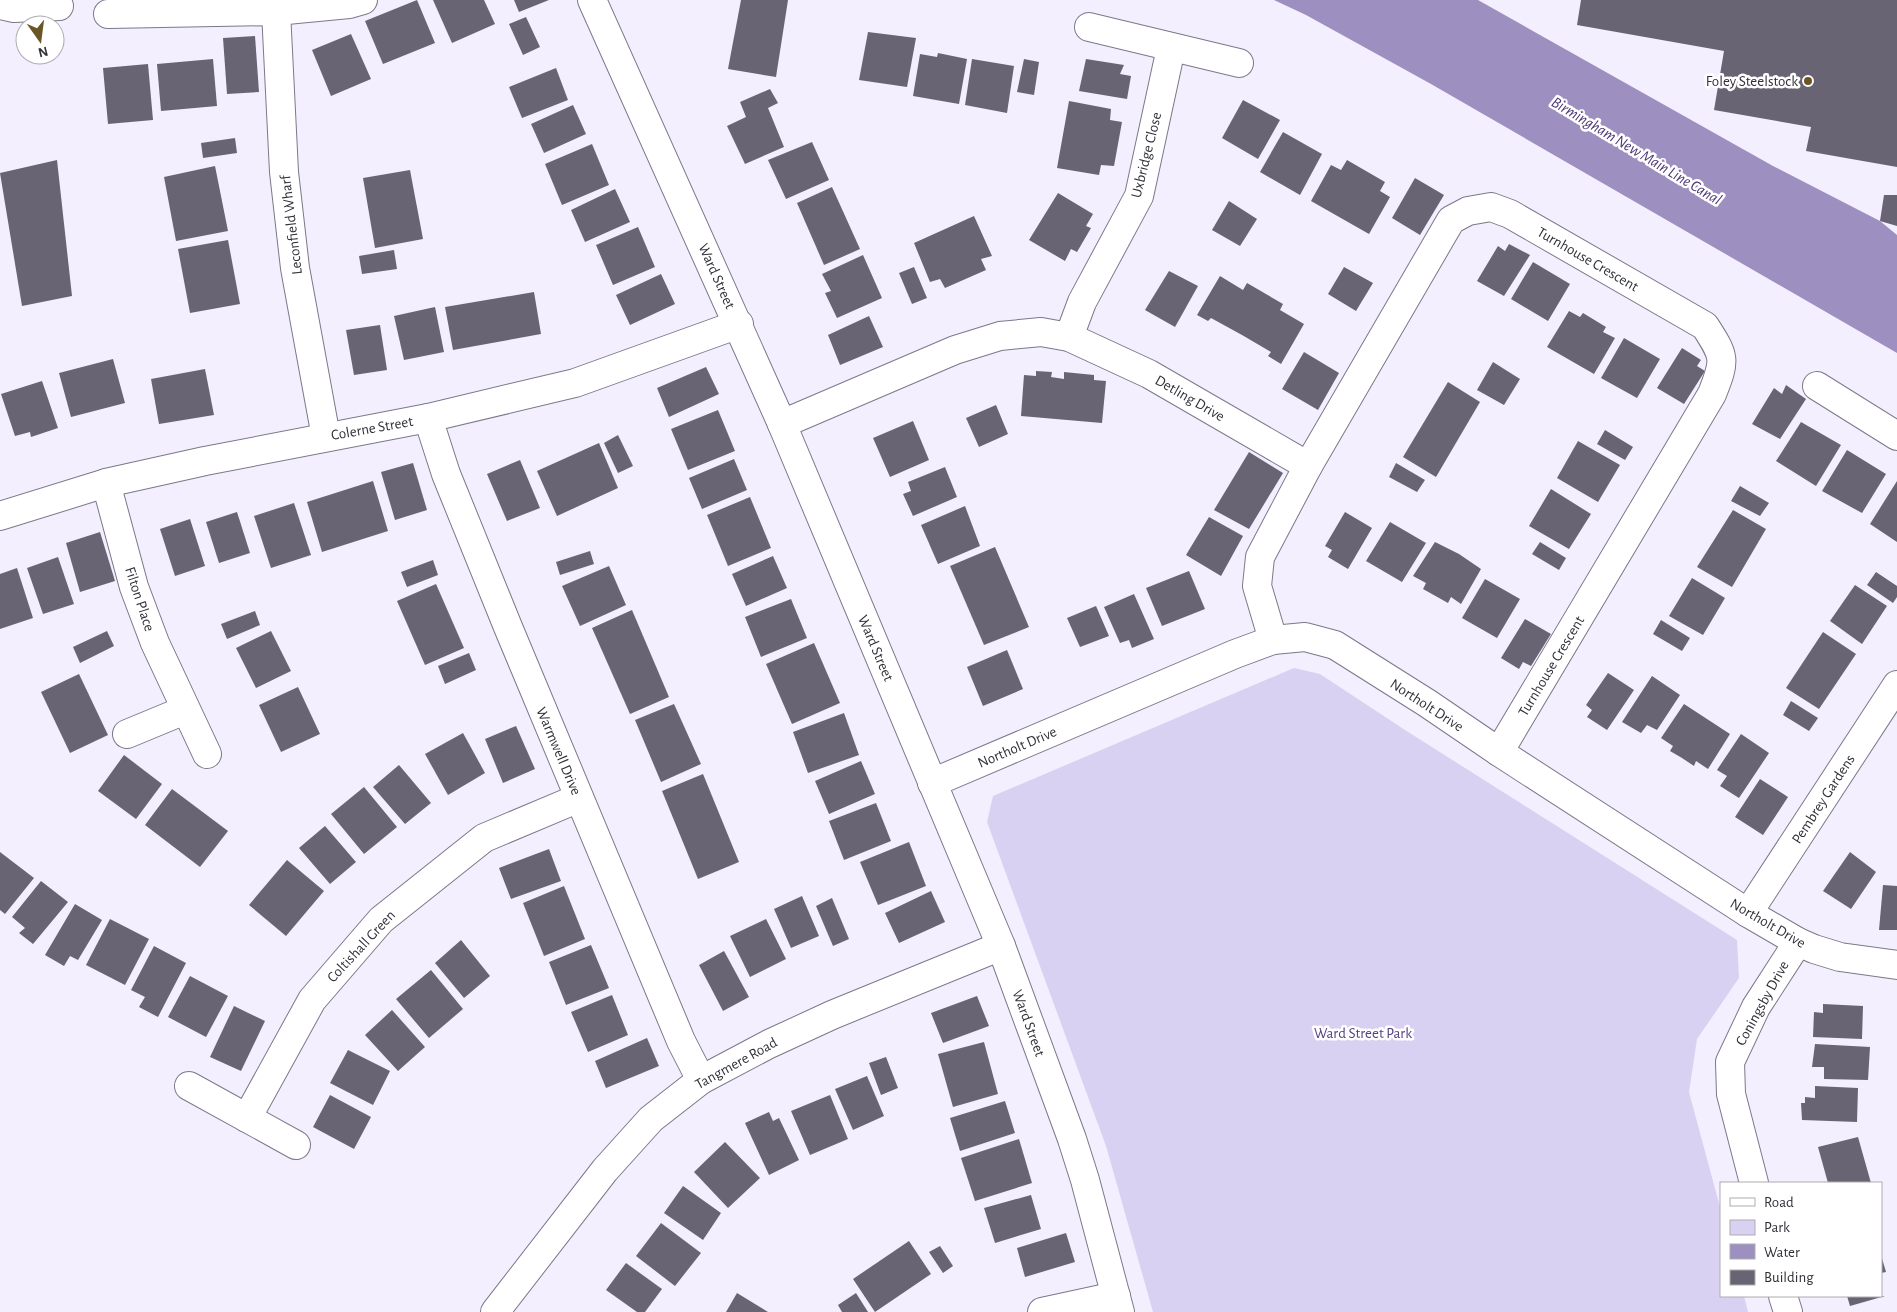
<svg xmlns="http://www.w3.org/2000/svg" width="1897" height="1312" font-family="'Alegreya Sans',sans-serif">
<style>
.green{fill:#d9d1f1}
.water{fill:#9d90c0}
.building{fill:#686474}
.lines{fill:none;stroke-linecap:round;stroke-linejoin:round}
.minor-casing{stroke:#7c7889;stroke-width:30}
.minor{stroke:#fff;stroke-width:28}
.poi-dot{fill:#6a5625;stroke:#fff;stroke-width:2}
.labels{text-anchor:middle;stroke-width:5;stroke-linejoin:round;paint-order:stroke}
.poi-label{font-size:15px;fill:#323037;stroke:#fff;text-anchor:end}
.street-label{font-size:15px;fill:#323037;stroke:#fff}
.park-label{font-size:15px;fill:#56417f;stroke:#fff}
.water-label{font-size:16px;font-style:italic;fill:#4c3775;stroke:#fff}
</style>
<rect width="100%" height="100%" fill="#f3effe"/>
<!-- green -->
<path class="green" d="M 1294,668 L 1320,674 L 1405,730 L 1737,940 L 1739,978 L 1697,1039 L 1689,1092 L 1721,1211 L 1721,1296 L 1744,1296 L 1748,1312 L 1153,1312 L 1106,1146 L 987,822 L 993,796 Z"/>
<!-- water -->
<path class="water" d="M 1274,0 L 1478,0 L 1773,166 L 1880,221 L 1897,235 L 1897,353 L 1431,84 L 1306,15 Z"/>
<!-- building -->
<g class="building">
<path d="M 417,0 L 435,43 L 383,64 L 365,21 Z"/>
<path d="M 433,0 L 484,0 L 495,24 L 452,43 Z"/>
<path d="M 514,0 L 549,0 L 519,12 Z"/>
<path d="M 741,0 L 788,0 L 776,77 L 728,69 Z"/>
<path d="M 1581,0 L 1897,0 L 1897,167 L 1806,151 L 1811,127 L 1714,110 L 1724,51 L 1577,25 Z"/>
<path d="M 526,17 L 540,47 L 523,55 L 509,24 Z"/>
<path d="M 868,32 L 916,38 L 907,87 L 859,80 Z"/>
<path d="M 351,34 L 371,79 L 331,96 L 312,50 Z"/>
<path d="M 255,36 L 259,92 L 227,94 L 223,38 Z"/>
<path d="M 938,53 L 967,59 L 959,104 L 913,96 L 920,54 L 937,57 Z"/>
<path d="M 213,59 L 217,106 L 161,111 L 157,64 Z"/>
<path d="M 972,59 L 1014,66 L 1007,113 L 965,105 Z"/>
<path d="M 1024,59 L 1039,62 L 1034,95 L 1017,92 Z"/>
<path d="M 1086,59 L 1124,65 L 1120,74 L 1131,76 L 1127,99 L 1079,91 Z"/>
<path d="M 148,64 L 153,120 L 108,124 L 103,68 Z"/>
<path d="M 556,68 L 568,100 L 522,118 L 509,87 Z"/>
<path d="M 770,89 L 778,103 L 768,108 L 784,147 L 745,164 L 727,126 L 746,117 L 740,102 Z"/>
<path d="M 1243,100 L 1280,120 L 1258,159 L 1222,138 Z"/>
<path d="M 1069,101 L 1111,109 L 1110,120 L 1122,122 L 1114,166 L 1101,165 L 1099,175 L 1057,168 Z"/>
<path d="M 573,105 L 586,134 L 544,153 L 531,124 Z"/>
<path d="M 1283,132 L 1322,154 L 1300,195 L 1260,172 Z"/>
<path d="M 235,138 L 237,153 L 203,158 L 201,143 Z"/>
<path d="M 812,142 L 829,180 L 786,199 L 768,160 Z"/>
<path d="M 592,144 L 609,185 L 562,205 L 545,164 Z"/>
<path d="M 57,160 L 72,296 L 22,306 L 0,173 Z"/>
<path d="M 1347,160 L 1385,182 L 1380,191 L 1390,197 L 1369,234 L 1311,201 L 1331,165 L 1341,170 Z"/>
<path d="M 215,166 L 228,231 L 176,241 L 164,177 Z"/>
<path d="M 410,170 L 423,239 L 375,248 L 363,178 Z"/>
<path d="M 1415,178 L 1444,195 L 1420,235 L 1392,218 Z"/>
<path d="M 832,187 L 860,249 L 824,265 L 797,203 Z"/>
<path d="M 615,189 L 630,222 L 585,242 L 571,210 Z"/>
<path d="M 1058,193 L 1093,214 L 1086,226 L 1091,228 L 1077,252 L 1071,249 L 1065,261 L 1029,240 Z"/>
<path d="M 1884,195 L 1897,195 L 1897,226 L 1880,221 Z"/>
<path d="M 1229,201 L 1257,219 L 1240,246 L 1212,230 Z"/>
<path d="M 974,216 L 992,256 L 981,259 L 986,270 L 945,288 L 940,279 L 930,282 L 914,243 Z"/>
<path d="M 638,227 L 655,267 L 613,285 L 596,245 Z"/>
<path d="M 228,240 L 240,304 L 190,313 L 178,249 Z"/>
<path d="M 1509,244 L 1530,255 L 1504,296 L 1477,281 L 1498,246 L 1505,251 Z"/>
<path d="M 394,250 L 397,269 L 362,274 L 359,256 Z"/>
<path d="M 863,255 L 882,298 L 837,318 L 825,293 L 831,291 L 822,274 Z"/>
<path d="M 1533,262 L 1570,284 L 1548,321 L 1511,299 Z"/>
<path d="M 914,267 L 927,298 L 912,304 L 899,273 Z"/>
<path d="M 1344,267 L 1373,283 L 1356,311 L 1328,294 Z"/>
<path d="M 1169,271 L 1198,286 L 1175,327 L 1145,310 Z"/>
<path d="M 661,274 L 675,304 L 630,325 L 616,295 Z"/>
<path d="M 1220,276 L 1243,290 L 1247,283 L 1283,304 L 1280,310 L 1304,324 L 1281,364 L 1268,356 L 1271,352 L 1242,335 L 1211,318 L 1208,321 L 1197,315 Z"/>
<path d="M 534,292 L 541,334 L 453,350 L 445,307 Z"/>
<path d="M 435,307 L 444,352 L 404,360 L 394,316 Z"/>
<path d="M 1569,311 L 1580,317 L 1583,313 L 1606,327 L 1603,332 L 1615,338 L 1594,374 L 1547,347 Z"/>
<path d="M 869,316 L 883,347 L 840,365 L 828,335 Z"/>
<path d="M 380,325 L 387,370 L 354,375 L 346,330 Z"/>
<path d="M 1624,338 L 1660,359 L 1637,398 L 1601,378 Z"/>
<path d="M 1682,348 L 1701,360 L 1697,366 L 1705,371 L 1684,404 L 1657,388 Z"/>
<path d="M 1304,352 L 1339,373 L 1318,410 L 1282,389 Z"/>
<path d="M 113,359 L 125,403 L 71,417 L 59,373 Z"/>
<path d="M 1493,362 L 1520,379 L 1504,405 L 1477,390 Z"/>
<path d="M 706,367 L 719,394 L 669,417 L 657,388 Z"/>
<path d="M 205,369 L 214,415 L 159,424 L 151,379 Z"/>
<path d="M 1036,371 L 1052,372 L 1051,377 L 1064,379 L 1064,372 L 1094,375 L 1094,380 L 1106,381 L 1102,423 L 1021,416 L 1024,375 L 1036,376 Z"/>
<path d="M 42,381 L 58,428 L 31,437 L 30,432 L 15,436 L 1,394 Z"/>
<path d="M 1448,382 L 1480,402 L 1436,477 L 1403,457 Z"/>
<path d="M 1786,385 L 1806,399 L 1780,439 L 1752,424 L 1774,388 L 1782,394 Z"/>
<path d="M 996,405 L 1008,434 L 979,447 L 966,418 Z"/>
<path d="M 718,410 L 735,451 L 688,470 L 671,429 Z"/>
<path d="M 913,421 L 929,460 L 890,477 L 873,438 Z"/>
<path d="M 1801,422 L 1841,445 L 1816,486 L 1776,461 Z"/>
<path d="M 1605,430 L 1633,447 L 1625,460 L 1597,444 Z"/>
<path d="M 618,435 L 633,466 L 618,473 L 604,443 Z"/>
<path d="M 1578,441 L 1620,465 L 1598,502 L 1557,478 Z"/>
<path d="M 599,443 L 618,488 L 557,516 L 537,471 Z"/>
<path d="M 1847,450 L 1886,474 L 1862,513 L 1822,491 Z"/>
<path d="M 1249,452 L 1283,473 L 1249,529 L 1214,510 Z"/>
<path d="M 734,459 L 747,490 L 702,509 L 689,478 Z"/>
<path d="M 520,460 L 540,508 L 507,521 L 487,474 Z"/>
<path d="M 413,463 L 427,510 L 395,520 L 381,472 Z"/>
<path d="M 1396,463 L 1425,480 L 1417,492 L 1389,477 Z"/>
<path d="M 945,467 L 957,497 L 913,516 L 903,494 L 911,491 L 908,482 Z"/>
<path d="M 373,481 L 388,531 L 322,552 L 307,502 Z"/>
<path d="M 1897,481 L 1897,542 L 1870,524 Z"/>
<path d="M 1740,486 L 1769,503 L 1760,516 L 1731,501 Z"/>
<path d="M 1551,489 L 1591,514 L 1569,549 L 1529,526 Z"/>
<path d="M 750,497 L 771,548 L 728,566 L 707,515 Z"/>
<path d="M 294,503 L 311,555 L 271,568 L 254,516 Z"/>
<path d="M 965,506 L 980,546 L 938,564 L 921,525 Z"/>
<path d="M 1733,510 L 1766,529 L 1732,587 L 1697,567 Z"/>
<path d="M 237,512 L 250,553 L 219,563 L 206,522 Z"/>
<path d="M 1345,512 L 1372,528 L 1348,569 L 1328,557 L 1332,550 L 1325,546 Z"/>
<path d="M 1209,517 L 1243,536 L 1221,576 L 1186,555 Z"/>
<path d="M 190,519 L 205,566 L 175,576 L 160,529 Z"/>
<path d="M 1390,522 L 1426,543 L 1402,582 L 1366,561 Z"/>
<path d="M 100,532 L 115,581 L 80,592 L 66,543 Z"/>
<path d="M 1435,542 L 1459,554 L 1481,569 L 1461,604 L 1451,597 L 1448,603 L 1423,589 L 1426,583 L 1413,576 Z"/>
<path d="M 1540,542 L 1566,558 L 1559,570 L 1532,554 Z"/>
<path d="M 995,547 L 1029,627 L 984,645 L 950,566 Z"/>
<path d="M 590,551 L 594,564 L 560,575 L 556,562 Z"/>
<path d="M 773,556 L 787,588 L 746,606 L 732,574 Z"/>
<path d="M 58,557 L 74,604 L 43,614 L 27,568 Z"/>
<path d="M 433,560 L 438,575 L 407,587 L 401,572 Z"/>
<path d="M 609,566 L 626,605 L 580,626 L 562,586 Z"/>
<path d="M 17,568 L 33,618 L 0,629 L 0,574 Z"/>
<path d="M 1189,571 L 1205,609 L 1162,626 L 1146,588 Z"/>
<path d="M 1876,572 L 1897,586 L 1897,597 L 1893,603 L 1867,585 Z"/>
<path d="M 1692,578 L 1725,598 L 1703,635 L 1669,616 Z"/>
<path d="M 1485,579 L 1520,599 L 1497,638 L 1462,618 Z"/>
<path d="M 436,584 L 464,648 L 425,665 L 397,601 Z"/>
<path d="M 1855,585 L 1887,606 L 1862,644 L 1830,621 Z"/>
<path d="M 1134,594 L 1154,639 L 1132,648 L 1129,640 L 1120,643 L 1104,607 Z"/>
<path d="M 791,599 L 807,638 L 761,657 L 745,617 Z"/>
<path d="M 1096,606 L 1109,636 L 1080,647 L 1067,618 Z"/>
<path d="M 632,610 L 669,697 L 630,714 L 592,628 Z"/>
<path d="M 255,611 L 260,625 L 227,639 L 221,624 Z"/>
<path d="M 1525,619 L 1551,634 L 1531,666 L 1523,662 L 1519,669 L 1501,658 Z"/>
<path d="M 1661,620 L 1690,638 L 1682,651 L 1653,634 Z"/>
<path d="M 107,631 L 114,646 L 80,663 L 73,647 Z"/>
<path d="M 271,631 L 291,671 L 256,688 L 236,648 Z"/>
<path d="M 1823,632 L 1856,654 L 1819,709 L 1786,688 Z"/>
<path d="M 814,643 L 840,703 L 792,724 L 766,664 Z"/>
<path d="M 1007,650 L 1023,689 L 983,706 L 967,667 Z"/>
<path d="M 469,653 L 476,670 L 445,684 L 438,666 Z"/>
<path d="M 1608,673 L 1634,690 L 1607,730 L 1587,717 L 1592,710 L 1586,705 Z"/>
<path d="M 79,674 L 108,735 L 70,753 L 41,692 Z"/>
<path d="M 1652,676 L 1680,695 L 1657,730 L 1647,725 L 1641,733 L 1622,722 Z"/>
<path d="M 298,687 L 320,734 L 281,752 L 259,705 Z"/>
<path d="M 1791,701 L 1818,718 L 1809,731 L 1783,715 Z"/>
<path d="M 674,704 L 701,764 L 661,782 L 635,720 Z"/>
<path d="M 1684,704 L 1730,734 L 1708,769 L 1696,761 L 1694,766 L 1682,758 L 1670,751 L 1673,746 L 1661,738 Z"/>
<path d="M 844,713 L 859,755 L 808,773 L 793,732 Z"/>
<path d="M 516,726 L 535,769 L 503,783 L 485,739 Z"/>
<path d="M 463,733 L 485,773 L 448,795 L 425,754 Z"/>
<path d="M 1741,734 L 1769,753 L 1739,798 L 1720,786 L 1727,776 L 1717,770 Z"/>
<path d="M 124,755 L 162,784 L 136,819 L 98,791 Z"/>
<path d="M 861,761 L 875,794 L 829,814 L 815,781 Z"/>
<path d="M 399,765 L 431,803 L 405,824 L 373,787 Z"/>
<path d="M 703,774 L 739,862 L 698,879 L 662,791 Z"/>
<path d="M 1760,779 L 1788,797 L 1763,835 L 1735,817 Z"/>
<path d="M 364,787 L 397,827 L 364,854 L 331,814 Z"/>
<path d="M 172,789 L 228,831 L 200,867 L 145,825 Z"/>
<path d="M 876,803 L 891,841 L 844,860 L 829,821 Z"/>
<path d="M 325,826 L 356,862 L 330,884 L 299,848 Z"/>
<path d="M 909,842 L 926,886 L 878,905 L 860,862 Z"/>
<path d="M 549,849 L 561,881 L 511,899 L 499,868 Z"/>
<path d="M 0,852 L 34,878 L 5,914 L 0,910 Z"/>
<path d="M 1850,852 L 1876,872 L 1851,909 L 1823,891 Z"/>
<path d="M 287,860 L 324,891 L 286,936 L 249,905 Z"/>
<path d="M 41,881 L 68,902 L 33,944 L 19,933 L 25,928 L 12,917 Z"/>
<path d="M 1883,885 L 1897,886 L 1897,930 L 1879,930 Z"/>
<path d="M 564,886 L 585,939 L 544,956 L 523,903 Z"/>
<path d="M 931,891 L 945,922 L 899,943 L 885,913 Z"/>
<path d="M 802,896 L 819,936 L 791,948 L 774,909 Z"/>
<path d="M 832,898 L 849,939 L 833,946 L 816,906 Z"/>
<path d="M 75,904 L 102,920 L 78,960 L 70,956 L 64,966 L 45,955 Z"/>
<path d="M 110,919 L 149,939 L 125,985 L 86,965 Z"/>
<path d="M 766,919 L 786,959 L 750,977 L 730,936 Z"/>
<path d="M 461,940 L 490,976 L 464,998 L 435,963 Z"/>
<path d="M 591,945 L 609,988 L 566,1005 L 549,962 Z"/>
<path d="M 154,946 L 186,963 L 158,1017 L 139,1007 L 145,997 L 131,990 Z"/>
<path d="M 724,951 L 749,997 L 723,1011 L 699,965 Z"/>
<path d="M 431,970 L 463,1009 L 429,1038 L 396,999 Z"/>
<path d="M 190,976 L 228,996 L 206,1037 L 168,1017 Z"/>
<path d="M 612,995 L 628,1035 L 588,1052 L 571,1012 Z"/>
<path d="M 977,996 L 989,1026 L 943,1043 L 931,1013 Z"/>
<path d="M 1823,1004 L 1863,1006 L 1862,1039 L 1813,1037 L 1814,1012 L 1823,1013 Z"/>
<path d="M 234,1006 L 265,1021 L 241,1071 L 210,1057 Z"/>
<path d="M 392,1010 L 425,1047 L 398,1071 L 365,1035 Z"/>
<path d="M 647,1038 L 659,1066 L 606,1088 L 595,1061 Z"/>
<path d="M 984,1042 L 998,1094 L 953,1107 L 938,1054 Z"/>
<path d="M 1815,1044 L 1870,1047 L 1868,1080 L 1824,1079 L 1824,1067 L 1812,1067 Z"/>
<path d="M 348,1050 L 390,1071 L 373,1105 L 330,1083 Z"/>
<path d="M 886,1057 L 898,1088 L 881,1095 L 869,1063 Z"/>
<path d="M 867,1076 L 884,1116 L 853,1130 L 835,1089 Z"/>
<path d="M 1815,1086 L 1858,1088 L 1857,1122 L 1802,1120 L 1801,1103 L 1805,1103 L 1805,1097 L 1815,1098 Z"/>
<path d="M 330,1095 L 371,1117 L 354,1149 L 313,1127 Z"/>
<path d="M 830,1095 L 848,1139 L 810,1155 L 791,1111 Z"/>
<path d="M 1005,1101 L 1015,1133 L 960,1151 L 950,1118 Z"/>
<path d="M 769,1112 L 773,1121 L 779,1118 L 799,1160 L 769,1175 L 745,1123 Z"/>
<path d="M 1858,1137 L 1871,1183 L 1828,1183 L 1818,1147 Z"/>
<path d="M 1019,1139 L 1032,1183 L 975,1201 L 961,1158 Z"/>
<path d="M 725,1142 L 760,1178 L 728,1208 L 694,1172 Z"/>
<path d="M 683,1186 L 721,1213 L 703,1240 L 664,1213 Z"/>
<path d="M 1031,1195 L 1041,1229 L 995,1243 L 984,1208 Z"/>
<path d="M 661,1223 L 701,1253 L 675,1286 L 636,1256 Z"/>
<path d="M 1066,1233 L 1075,1262 L 1025,1277 L 1017,1248 Z"/>
<path d="M 909,1241 L 931,1274 L 875,1312 L 853,1279 Z"/>
<path d="M 940,1246 L 953,1266 L 943,1273 L 929,1252 Z"/>
<path d="M 1881,1255 L 1886,1272 L 1881,1273 Z"/>
<path d="M 626,1263 L 662,1289 L 645,1312 L 637,1312 L 606,1290 Z"/>
<path d="M 737,1293 L 768,1312 L 726,1312 Z"/>
<path d="M 856,1293 L 868,1312 L 842,1312 L 838,1305 Z"/>
<path d="M 1847,1296 L 1885,1296 L 1850,1306 Z"/>
</g>
<g class="lines">
<!-- minor casing -->
<g class="minor-casing">
<g id="minor">
<path d="M 592,0 L 782,424 L 1001,946 L 1072,1139 L 1085,1180 L 1120,1312"/>
<path d="M 0,5 L 14,8 L 59,6"/>
<path d="M 276,11 L 284,172 L 295,268 L 326,437"/>
<path d="M 108,14 L 276,11 L 349,4 L 363,0"/>
<path d="M 1089,27 L 1239,63"/>
<path d="M 1069,337 L 1082,302 L 1139,196 L 1171,48"/>
<path d="M 1817,386 L 1897,436"/>
<path d="M 428,418 L 446,474 L 508,627 L 681,1041 L 701,1080"/>
<path d="M 782,424 L 955,350 L 1000,336 L 1041,332 L 1069,337 L 1149,374 L 1308,466"/>
<path d="M 106,483 L 134,587 L 155,643 L 207,754"/>
<path d="M 0,516 L 106,483 L 205,461 L 428,418 L 575,383 L 739,324"/>
<path d="M 1273,640 L 1257,586 L 1260,557 L 1308,466 L 1451,220 L 1468,211 L 1491,207 L 1510,214 L 1705,326 C 1725,357 1726,359 1712,394 L 1499,752"/>
<path d="M 127,734 L 185,710"/>
<path d="M 932,783 L 1235,654 L 1273,640 L 1305,637 L 1335,645 L 1427,703 L 1499,752 L 1748,913 L 1798,942 L 1814,949 L 1840,957 L 1897,965"/>
<path d="M 1748,913 L 1897,685"/>
<path d="M 189,1086 L 296,1145"/>
<path d="M 247,1118 L 312,1000 L 381,920 L 484,838 L 579,798"/>
<path d="M 1754,1183 L 1731,1094 L 1730,1062 L 1756,1007 L 1798,942"/>
<path d="M 1783,1296 L 1788,1312"/>
<path d="M 495,1312 L 605,1170 L 651,1119 L 701,1080 L 769,1044 L 832,1015 L 1001,946"/>
<path d="M 1042,1312 L 1116,1296"/>
</g>
</g>
<!-- minor -->
<use href="#minor" class="minor"/>
</g>
<!-- markers -->
<circle class="poi-dot" cx="1808" cy="81" r="5"/>
<g class="labels">
<!-- poi labels -->
<g class="poi-label">
<text x="1798" y="86">Foley Steelstock</text>
</g>
<!-- street labels -->
<g class="street-label">
<text transform="translate(1146 155) rotate(-76)" y="5">Uxbridge Close</text>
<text transform="translate(291 225) rotate(-97)" y="5">Leconfield Wharf</text>
<text transform="translate(1588 259) rotate(30)" y="5">Turnhouse Crescent</text>
<text transform="translate(717 276) rotate(66)" y="5">Ward Street</text>
<text transform="translate(1190 398) rotate(30)" y="5">Detling Drive</text>
<text transform="translate(372 428) rotate(-10)" y="5">Colerne Street</text>
<text transform="translate(140 599) rotate(72)" y="5">Filton Place</text>
<text transform="translate(876 648) rotate(67)" y="5">Ward Street</text>
<text transform="translate(1551 666) rotate(-59)" y="5">Turnhouse Crescent</text>
<text transform="translate(1427 705) rotate(33)" y="5">Northolt Drive</text>
<text transform="translate(1017 747) rotate(-23)" y="5">Northolt Drive</text>
<text transform="translate(559 751) rotate(67)" y="5">Warmwell Drive</text>
<text transform="translate(1823 799) rotate(-57)" y="5">Pembrey Gardens</text>
<text transform="translate(1768 923) rotate(30)" y="5">Northolt Drive</text>
<text transform="translate(361 946) rotate(-47)" y="5">Coltishall Green</text>
<text transform="translate(1762 1003) rotate(-61)" y="5">Coningsby Drive</text>
<text transform="translate(1029 1023) rotate(70)" y="5">Ward Street</text>
<text transform="translate(736 1063) rotate(-29)" y="5">Tangmere Road</text>
</g>
<!-- park labels -->
<g class="park-label">
<text x="1363" y="1038">Ward Street Park</text>
</g>
<!-- water labels -->
<g class="water-label">
<text transform="translate(1637 150) rotate(31)" y="6">Birmingham New Main Line Canal</text>
</g>
</g>
<!-- legend -->
<rect x="1720" y="1182" width="162" height="115" fill="#ffffff" stroke="#adacaf"/>
<rect x="1730" y="1198" width="25" height="8" fill="#ffffff" stroke="#adacaf"/>
<text x="1764" y="1207" font-size="15" fill="#323037">Road</text>
<rect x="1730" y="1220" width="25" height="15" fill="#d9d1f1" stroke="#adacaf"/>
<text x="1764" y="1232" font-size="15" fill="#323037">Park</text>
<rect x="1730" y="1244" width="25" height="15" fill="#9d90c0" stroke="#adacaf"/>
<text x="1764" y="1257" font-size="15" fill="#323037">Water</text>
<rect x="1730" y="1270" width="25" height="15" fill="#686474" stroke="#adacaf"/>
<text x="1764" y="1282" font-size="15" fill="#323037">Building</text>
<!-- north arrow -->
<g transform="translate(40 40) rotate(166)"><circle r="24" fill="#ffffff" stroke="#adacaf"/>
<path d="M0-4L9 19L0 12L-9 19Z" fill="#6a5625"/>
<text y="-8" font-size="14" font-weight="bold" text-anchor="middle" fill="#323037">N</text>
</g>
</svg>
